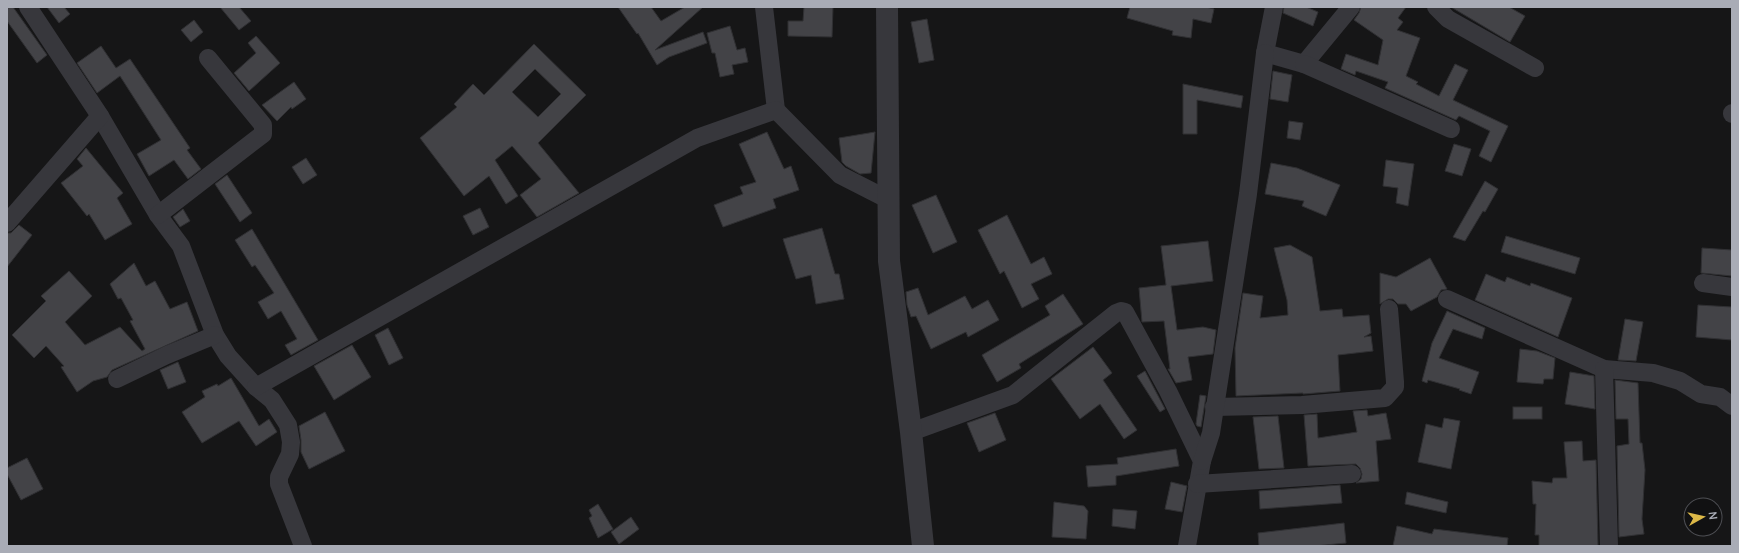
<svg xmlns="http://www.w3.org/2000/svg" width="1739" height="553" font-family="Manrope,sans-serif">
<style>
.building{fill:#434347;stroke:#303033;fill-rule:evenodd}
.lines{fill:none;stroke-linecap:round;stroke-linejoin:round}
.minor{stroke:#37373c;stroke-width:18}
.tertiary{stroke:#37373c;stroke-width:22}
</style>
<rect width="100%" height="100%" fill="#161617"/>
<!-- building -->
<g class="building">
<path d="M 7,7 L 13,7 L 47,55 L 37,63 L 7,21 Z"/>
<path d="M 47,7 L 64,7 L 70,14 L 59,23 Z"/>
<path d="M 220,7 L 239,7 L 251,21 L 239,30 Z"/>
<path d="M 618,7 L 651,7 L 661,21 L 685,7 L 703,7 L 655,50 L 703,32 L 707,43 L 669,57 L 657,65 L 638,33 L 637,34 Z"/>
<path d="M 804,7 L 833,7 L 832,37 L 788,36 L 788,21 L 803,21 Z"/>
<path d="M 1130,7 L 1206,7 L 1214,9 L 1211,23 L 1193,19 L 1191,38 L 1172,35 L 1173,31 L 1127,18 Z"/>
<path d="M 1284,7 L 1306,7 L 1318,12 L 1313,26 L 1283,13 Z"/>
<path d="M 1361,7 L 1406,7 L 1398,18 L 1403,22 L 1397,30 L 1420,38 L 1406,76 L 1418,82 L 1416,84 L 1439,96 L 1455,64 L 1468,70 L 1453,100 L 1508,126 L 1491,162 L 1479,156 L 1490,131 L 1459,116 L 1456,120 L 1385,88 L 1388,82 L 1356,71 L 1355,75 L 1341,69 L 1346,54 L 1378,65 L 1383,40 L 1354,20 L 1359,13 Z"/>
<path d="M 1451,7 L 1509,7 L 1525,16 L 1510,42 Z"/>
<path d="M 927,19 L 934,60 L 919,63 L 911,22 Z"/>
<path d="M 194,20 L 203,32 L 191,42 L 181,30 Z"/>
<path d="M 730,26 L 737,50 L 745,48 L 748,62 L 732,65 L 734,74 L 720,77 L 715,53 L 712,53 L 707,33 Z"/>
<path d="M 256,36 L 280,63 L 249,91 L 234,73 L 256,53 L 248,43 Z"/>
<path d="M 534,44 L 586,95 L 538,143 L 579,193 L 537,217 L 520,195 L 541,179 L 512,146 L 495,160 L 518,196 L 506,204 L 489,176 L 464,196 L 420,138 L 457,107 L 454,104 L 473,84 L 484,95 ZM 535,69 L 561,94 L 538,117 L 512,92 Z"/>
<path d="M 101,46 L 116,68 L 130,59 L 190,148 L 187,150 L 201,169 L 188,179 L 174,160 L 149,176 L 137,154 L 161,140 L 120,76 L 97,93 L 77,63 Z"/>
<path d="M 1273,71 L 1292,75 L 1288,102 L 1270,99 Z"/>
<path d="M 294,82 L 306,99 L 292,109 L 291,107 L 277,121 L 262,105 Z"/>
<path d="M 1183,84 L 1243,96 L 1241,108 L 1197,100 L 1197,134 L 1183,134 Z"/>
<path d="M 1289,121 L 1303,123 L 1300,140 L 1287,138 Z"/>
<path d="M 767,132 L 784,169 L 791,166 L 799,190 L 773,199 L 776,208 L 723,227 L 714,205 L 743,194 L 740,187 L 756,182 L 739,144 Z"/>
<path d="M 875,132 L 871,173 L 860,174 L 846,166 L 842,162 L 839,138 Z"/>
<path d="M 1454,144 L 1471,149 L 1462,176 L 1445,171 Z"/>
<path d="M 86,148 L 123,193 L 117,198 L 132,224 L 105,240 L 89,214 L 87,216 L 61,183 L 83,166 L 77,159 Z"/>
<path d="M 306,158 L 317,175 L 303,184 L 292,167 Z"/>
<path d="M 1386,160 L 1414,164 L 1408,206 L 1396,203 L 1398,188 L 1383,186 Z"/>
<path d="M 1271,163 L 1297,168 L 1340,185 L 1326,216 L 1302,206 L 1304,201 L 1265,194 Z"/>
<path d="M 227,175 L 252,213 L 240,222 L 215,184 Z"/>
<path d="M 1485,181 L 1498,189 L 1485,212 L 1483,211 L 1465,241 L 1453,237 Z"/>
<path d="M 936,195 L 957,242 L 933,253 L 912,205 Z"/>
<path d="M 480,208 L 489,227 L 473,235 L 463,216 Z"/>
<path d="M 183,209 L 190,221 L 180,227 L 173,217 Z"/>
<path d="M 1007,215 L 1031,264 L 1044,257 L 1052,274 L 1031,284 L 1039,299 L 1022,308 L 1004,271 L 1000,274 L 978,230 Z"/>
<path d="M 19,225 L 32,235 L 7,267 L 7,233 L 11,233 Z"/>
<path d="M 822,228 L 835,274 L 839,274 L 844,299 L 816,304 L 811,275 L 796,279 L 783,239 Z"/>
<path d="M 252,229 L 318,340 L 291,355 L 285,345 L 297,339 L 281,311 L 268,319 L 258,302 L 274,293 L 255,265 L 252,267 L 235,240 Z"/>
<path d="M 1506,236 L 1580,258 L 1575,274 L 1501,252 Z"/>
<path d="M 1208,241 L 1213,281 L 1171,286 L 1177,330 L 1203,327 L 1216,330 L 1213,354 L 1188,357 L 1192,380 L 1176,383 L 1168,369 L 1170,369 L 1164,321 L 1142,322 L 1139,288 L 1166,285 L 1161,246 Z"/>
<path d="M 1290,245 L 1312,257 L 1320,311 L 1342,309 L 1343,317 L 1369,315 L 1371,333 L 1364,337 L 1371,336 L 1373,351 L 1338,355 L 1340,391 L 1303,394 L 1303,393 L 1236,396 L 1235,348 L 1243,293 L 1263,296 L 1260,318 L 1288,315 L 1287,300 L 1274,248 Z"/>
<path d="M 1702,248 L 1732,250 L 1732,276 L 1701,273 Z"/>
<path d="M 1430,258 L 1447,289 L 1441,290 L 1437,297 L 1411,311 L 1406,304 L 1398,304 L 1393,299 L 1388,299 L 1380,304 L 1380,273 L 1396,277 Z"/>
<path d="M 134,263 L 146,286 L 155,281 L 170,309 L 187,302 L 198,331 L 112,370 L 107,377 L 93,381 L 77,392 L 61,367 L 64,366 L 46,346 L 34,358 L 12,335 L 46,301 L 41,296 L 69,271 L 92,296 L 65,322 L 85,345 L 120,327 L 142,351 L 145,349 L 130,321 L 133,320 L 121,298 L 118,299 L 110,284 Z"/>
<path d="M 1486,274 L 1505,282 L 1507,277 L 1530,286 L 1531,283 L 1572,298 L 1558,337 L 1475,300 Z"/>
<path d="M 918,288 L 928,315 L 965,296 L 972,309 L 988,300 L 999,320 L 968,337 L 966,332 L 931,349 L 916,316 L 911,317 L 907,305 L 906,292 Z"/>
<path d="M 1063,294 L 1083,324 L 1019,364 L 1021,368 L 997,382 L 982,355 L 1050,315 L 1045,306 Z"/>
<path d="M 1698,305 L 1732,307 L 1732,340 L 1696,337 Z"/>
<path d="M 1447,311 L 1485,328 L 1482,339 L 1453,329 L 1439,358 L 1479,372 L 1471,394 L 1459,390 L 1460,389 L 1428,380 L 1427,383 L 1422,381 L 1432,343 Z"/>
<path d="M 1625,319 L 1643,322 L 1636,361 L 1618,360 Z"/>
<path d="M 388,328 L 403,358 L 389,365 L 375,335 Z"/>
<path d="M 352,345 L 371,377 L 334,400 L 314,366 Z"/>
<path d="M 1093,347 L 1112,373 L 1103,380 L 1137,430 L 1124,439 L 1100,404 L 1080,419 L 1051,379 Z"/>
<path d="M 1520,349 L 1537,351 L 1555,358 L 1553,379 L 1544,379 L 1543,384 L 1517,382 Z"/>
<path d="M 178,362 L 186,382 L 168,389 L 160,370 Z"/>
<path d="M 1145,371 L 1165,409 L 1160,412 L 1137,376 Z"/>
<path d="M 1570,372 L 1594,376 L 1595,409 L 1565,404 Z"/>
<path d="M 231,378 L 259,426 L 269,419 L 277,432 L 256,446 L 239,421 L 202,443 L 182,412 L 205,397 L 202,391 L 217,384 L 218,386 Z"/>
<path d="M 1615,380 L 1638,383 L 1640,443 L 1642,443 L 1645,470 L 1642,519 L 1644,534 L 1619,537 L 1617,446 L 1629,444 L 1628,419 L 1616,419 Z"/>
<path d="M 1200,395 L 1206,396 L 1201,427 L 1197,426 L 1196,424 Z"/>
<rect x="1513" y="407" width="29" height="12"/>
<path d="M 1367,410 L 1368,416 L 1386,413 L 1391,439 L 1376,441 L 1379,481 L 1356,483 L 1361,479 L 1362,474 L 1360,468 L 1356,464 L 1308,466 L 1304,415 L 1317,414 L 1318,438 L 1357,432 L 1353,411 Z"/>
<path d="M 325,412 L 345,451 L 309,469 L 301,452 L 301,440 L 299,426 Z"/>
<path d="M 995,413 L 1006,440 L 979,452 L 967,423 Z"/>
<path d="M 1278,416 L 1284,468 L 1259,469 L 1253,417 Z"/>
<path d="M 1444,418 L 1460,421 L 1451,469 L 1418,462 L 1426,424 L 1442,428 Z"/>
<path d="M 1582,441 L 1583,461 L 1596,460 L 1598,546 L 1539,546 L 1539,535 L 1535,535 L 1536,504 L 1533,504 L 1532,481 L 1552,483 L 1553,478 L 1567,478 L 1564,442 Z"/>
<path d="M 1176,449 L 1179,466 L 1116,476 L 1116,485 L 1088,487 L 1086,466 L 1118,464 L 1117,458 Z"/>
<path d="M 27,458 L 43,489 L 21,500 L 7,474 L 7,468 Z"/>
<path d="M 1171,482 L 1187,486 L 1182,512 L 1165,509 Z"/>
<path d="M 1340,485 L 1342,503 L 1260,509 L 1259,491 Z"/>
<path d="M 1407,492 L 1448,502 L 1446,513 L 1405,504 Z"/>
<path d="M 1054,502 L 1084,506 L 1088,511 L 1086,539 L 1052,537 Z"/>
<path d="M 598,504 L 613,529 L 598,538 L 589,518 L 592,516 L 589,510 Z"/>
<path d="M 1113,509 L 1137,511 L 1135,529 L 1112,526 Z"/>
<path d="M 631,517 L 639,529 L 619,544 L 611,532 Z"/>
<path d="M 1344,523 L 1346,543 L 1315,546 L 1259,546 L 1258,533 Z"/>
<path d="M 1397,526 L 1432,534 L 1434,529 L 1508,538 L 1507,546 L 1393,546 Z"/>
</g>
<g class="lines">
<!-- minor -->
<g class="minor">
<path d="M 764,7 L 776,110"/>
<path d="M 1274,7 L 1265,53 L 1304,64 L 1351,7"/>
<path d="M 1436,7 L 1448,19 L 1535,68"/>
<path d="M 1304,64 L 1451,129"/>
<path d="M 1732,113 L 1732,114"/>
<path d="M 100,116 L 158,215 L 181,246 L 215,335 L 228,356 L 256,387 L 272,400 L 288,425 L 291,442 L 290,454 L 279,477 L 279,484 L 303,546"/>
<path d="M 158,215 L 263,134 L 263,125 L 208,58"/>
<path d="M 7,223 L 100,116 L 28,7"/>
<path d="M 1703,283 L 1732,287"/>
<path d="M 1447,299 L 1604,369 L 1653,373 L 1680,381 L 1701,394 L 1720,397 L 1732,406"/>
<path d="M 1604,369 L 1609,546"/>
<path d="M 117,379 L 167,355 L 215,335"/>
<path d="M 256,387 L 697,138 L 776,110 L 840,175 L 889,200"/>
<path d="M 1214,407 L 1302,405 L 1385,398 L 1395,387 L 1395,382 L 1389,309"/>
<path d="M 911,432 L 1013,395 L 1116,313 L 1121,311 L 1125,312 L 1168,391 L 1202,461 L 1187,546"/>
<path d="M 1202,461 L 1211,433 L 1248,194 L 1265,53"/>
<path d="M 1197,484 L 1352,474"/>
</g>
<!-- tertiary -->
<path class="tertiary" d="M 887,7 L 889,261 L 911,432 L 923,546"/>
</g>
<!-- border -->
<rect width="1739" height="553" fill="none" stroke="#a9acb6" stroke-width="16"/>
<!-- north arrow -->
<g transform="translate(1703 517) rotate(82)"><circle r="19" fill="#111112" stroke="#4e4f54"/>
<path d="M0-3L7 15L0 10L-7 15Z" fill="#ddb948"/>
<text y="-6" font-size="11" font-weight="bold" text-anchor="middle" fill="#a9acb6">N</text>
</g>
</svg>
